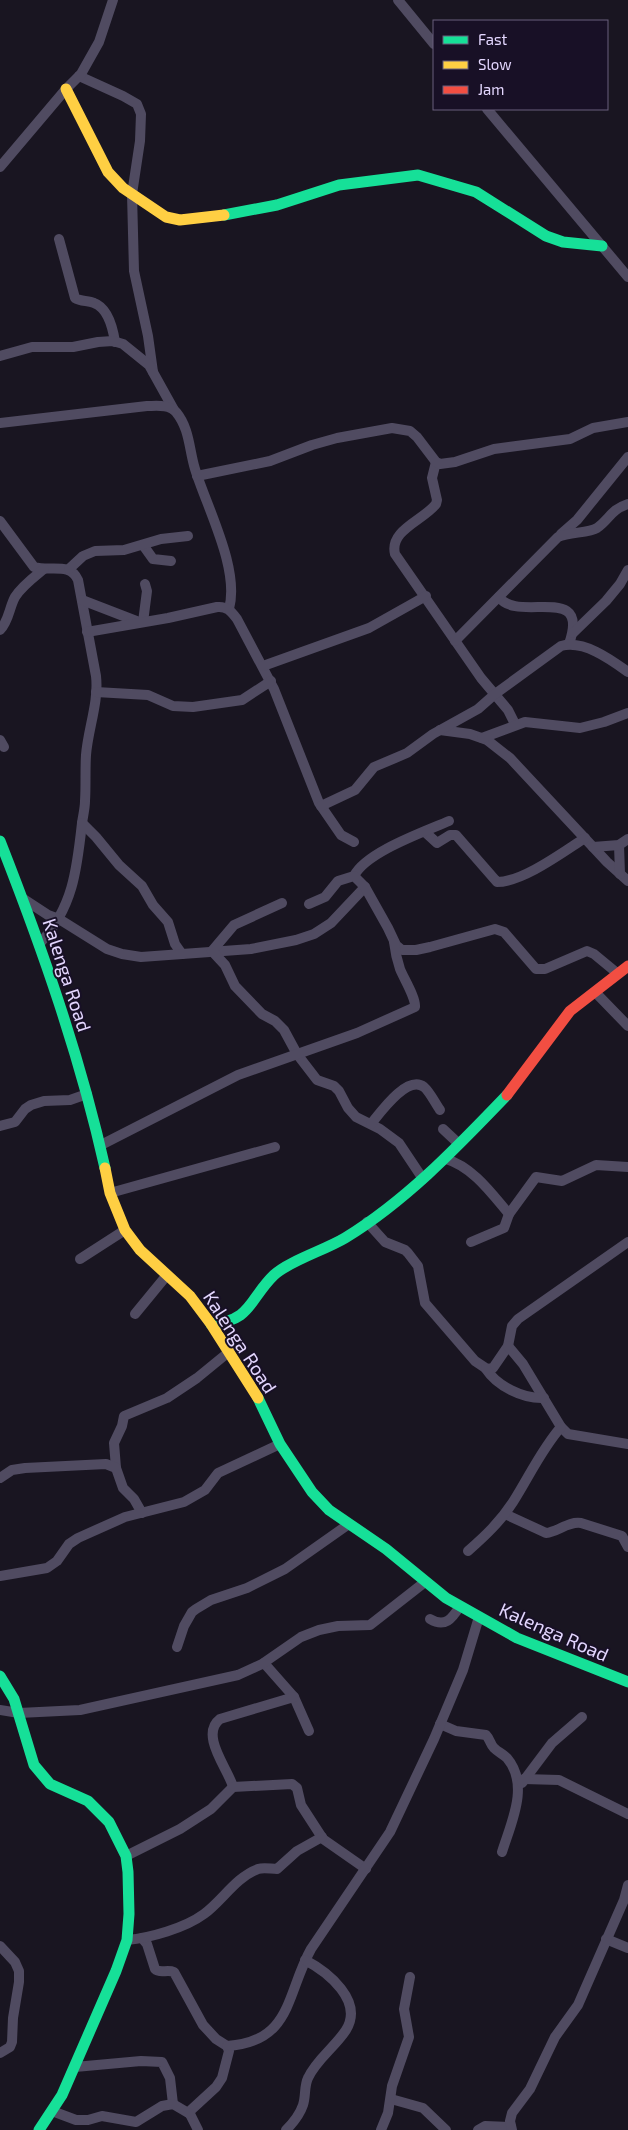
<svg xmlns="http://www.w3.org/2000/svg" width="628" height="2130" font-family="'Exo 2',sans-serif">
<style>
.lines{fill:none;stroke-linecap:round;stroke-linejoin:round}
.street{stroke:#504b61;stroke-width:10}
.fast{stroke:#16e098;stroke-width:11}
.slow{stroke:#ffcf43;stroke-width:11}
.jam{stroke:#f24e42;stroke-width:11}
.labels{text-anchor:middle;stroke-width:4;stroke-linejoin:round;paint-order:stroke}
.street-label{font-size:19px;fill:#e3d6fe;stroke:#181026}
</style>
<rect width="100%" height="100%" fill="#191521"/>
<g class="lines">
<!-- street -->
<g class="street">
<path d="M 398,0 L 434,44"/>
<path d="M 79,76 L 123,96 L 137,104 L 141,114 L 140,141 L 132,194 L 134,271 L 148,336 L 153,372"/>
<path d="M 487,109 L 628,277"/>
<path d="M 0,167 L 66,89 L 81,74 L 99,42 L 113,0"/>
<path d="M 59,239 L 75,298 C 81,302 88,300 94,303 C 108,308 113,329 115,342"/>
<path d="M 0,356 L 32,347 L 73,347 L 98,342 L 113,341 L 123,344 L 149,365 L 174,410"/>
<path d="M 0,423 L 147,406 C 156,406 169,404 176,412 C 190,429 189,450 195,469 C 207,508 240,569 229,609"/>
<path d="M 436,462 L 432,478 L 437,500 L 436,504 C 424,520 389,530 395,554 L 481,678 L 508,710 L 515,724"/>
<path d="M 197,476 L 270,461 L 312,445 L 337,438 L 392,428 L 410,431 L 417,437 L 436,462 L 440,464 L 455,462 L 494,449 L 570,439 L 593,428 L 628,422"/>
<path d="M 0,521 L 34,567 C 50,572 70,562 78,580 L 96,676 C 99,702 88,729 86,755 C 85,770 86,786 85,801 C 85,808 83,816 82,823 C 77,869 73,908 40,943"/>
<path d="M 561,534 L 577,520 L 628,457"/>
<path d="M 143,545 L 153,559 L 171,561"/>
<path d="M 69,569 L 83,556 L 95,551 L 124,550 L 161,539 L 188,536"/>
<path d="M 499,597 C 517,624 591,581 569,644"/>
<path d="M 82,600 L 139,622"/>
<path d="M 143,622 L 147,591 L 145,584"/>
<path d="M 0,630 C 9,621 9,608 15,597 C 22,586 33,578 44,569"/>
<path d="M 87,632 L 168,618 L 217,607 C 227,606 231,611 237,619 L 274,689 L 319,803 L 341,835 L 354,842"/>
<path d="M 573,633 L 606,601 L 620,584 L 628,570"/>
<path d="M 455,641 L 558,537 C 569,532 589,533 597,528 C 610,519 610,510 628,504"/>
<path d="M 263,666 L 369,628 L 426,596"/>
<path d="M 96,692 L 148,695 L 173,706 L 193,707 L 242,700 L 271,681"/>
<path d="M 440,730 L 470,734 L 487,740 L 510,758 L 607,862 L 628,881"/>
<path d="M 482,738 L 525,722 L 580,728 L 604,722 L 628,713"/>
<path d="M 0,740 L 4,747"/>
<path d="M 321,806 L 355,790 L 374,767 L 407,753 L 433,734 L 478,709 L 495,694 L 561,646 C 584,640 610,659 628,672"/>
<path d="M 82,823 L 96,837 L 119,865 L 142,886 L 153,905 L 168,922 L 175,944 L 182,954"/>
<path d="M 425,832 L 437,843 L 450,835 L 456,835 L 497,882 C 523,882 563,852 585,838"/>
<path d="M 619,845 L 620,874"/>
<path d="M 593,847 L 619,845 L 628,839"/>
<path d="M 354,876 C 366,852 424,832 449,821"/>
<path d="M 22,898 L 48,915 L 59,919 L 107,949 L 122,954 L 141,957 L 251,949 L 296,940 L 314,934 L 331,923 L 365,887"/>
<path d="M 282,903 L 234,925 L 212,951 L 225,965 L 235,986 L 262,1014 L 275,1021 L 284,1030 L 297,1054 L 317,1080 L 334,1086 L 339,1091 L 348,1108 L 356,1117 L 380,1129 L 399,1143 L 423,1179"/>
<path d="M 309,904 L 325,897 L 338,881 L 354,876 L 365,887 L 388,928 L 396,945 L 402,950 L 416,950 L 430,947 L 495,929 L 504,932 L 536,969 L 545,969 L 587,951 L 594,954 L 617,973"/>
<path d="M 595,992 L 628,1026"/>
<path d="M 371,1124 C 380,1113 407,1074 424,1087 C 430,1092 435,1103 440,1110"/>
<path d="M 0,1126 L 15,1122 L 25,1109 L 31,1105 L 44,1101 L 70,1100 L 87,1094"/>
<path d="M 443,1129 L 459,1144"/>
<path d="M 101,1145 L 238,1075 L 357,1033 L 415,1007 C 416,998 404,979 400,969 C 397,960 395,951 394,942"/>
<path d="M 446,1159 C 473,1167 492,1194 509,1214"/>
<path d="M 110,1193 L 275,1147"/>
<path d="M 367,1222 L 385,1242 L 405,1250 L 408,1253 L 418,1266 L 425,1303 L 475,1361 L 487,1369 L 493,1368 L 508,1346 L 512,1326 L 518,1319 L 628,1242"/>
<path d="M 471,1242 L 504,1228 L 509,1214 L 536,1177 L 562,1181 L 596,1165 L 628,1167"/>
<path d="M 80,1259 L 125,1230"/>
<path d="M 135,1314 L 167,1275"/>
<path d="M 508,1346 L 523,1364 L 561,1427 L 568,1434 L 628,1444"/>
<path d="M 486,1369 C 497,1386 523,1399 544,1398"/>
<path d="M 116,1468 L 114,1443 L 122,1426 L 124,1416 L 167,1398 L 197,1378 L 230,1351"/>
<path d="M 0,1478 L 12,1470 L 25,1468 L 106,1464 L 116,1468 L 123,1488 L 134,1499 L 142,1513"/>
<path d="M 505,1514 L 546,1533 C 558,1532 568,1521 581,1523 L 622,1536 L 628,1547"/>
<path d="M 468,1551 C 485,1536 500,1522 513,1502 C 529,1477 541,1450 561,1427"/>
<path d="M 0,1576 L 47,1568 L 57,1561 L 69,1544 L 78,1538 L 125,1517 L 184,1502 L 205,1490 L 218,1473 L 280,1444"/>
<path d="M 430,1619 C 445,1628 452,1619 460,1606"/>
<path d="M 177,1647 L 184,1626 L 192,1612 L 196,1609 L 211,1600 L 247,1588 L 285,1569 L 349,1524"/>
<path d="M 264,1663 L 294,1697 L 309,1731"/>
<path d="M 0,1710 L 19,1713 L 80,1710 L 238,1675 L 262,1664 L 301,1637 L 319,1630 L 338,1626 L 370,1625 L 425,1582"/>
<path d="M 440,1724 L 456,1731 L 486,1735 C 490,1739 490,1744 494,1748 C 498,1752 503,1754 507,1758 C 530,1785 511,1823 502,1852"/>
<path d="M 524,1779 L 559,1780 L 628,1814"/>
<path d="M 522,1783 L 552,1743 L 582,1717"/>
<path d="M 233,1787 C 229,1770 199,1735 220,1719 L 294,1697"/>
<path d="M 126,1856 L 180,1829 L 211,1809 L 233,1787 L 292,1784 L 297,1788 L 301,1805 L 323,1839 L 366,1869"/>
<path d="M 142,1938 L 147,1944 L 155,1969 C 160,1974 167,1969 174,1972 L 203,2025 L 216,2039 L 227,2046 L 229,2051 L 222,2078 L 216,2087 L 191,2110 L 190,2114 L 198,2130"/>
<path d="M 606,1939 L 628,1948"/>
<path d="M 127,1940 C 150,1938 185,1928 204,1914 C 222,1901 236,1877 258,1869 C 264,1867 271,1869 277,1869 L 297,1851 L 322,1837"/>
<path d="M 0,1946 L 15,1962 L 19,1971 L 19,1982 L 13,2018 L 12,2042 L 10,2047 L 0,2053"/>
<path d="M 227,2046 C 292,2042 286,1994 311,1949 L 390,1832 L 434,1739 L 463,1670 L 479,1617"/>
<path d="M 75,2067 L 141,2061 L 162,2062 L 170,2078 L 173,2104"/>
<path d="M 391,2099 L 423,2108 L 446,2130"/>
<path d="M 52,2111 L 76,2120 L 88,2120 L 102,2116 L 136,2122 L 162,2106 L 173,2104 L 190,2114"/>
<path d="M 286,2130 C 293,2123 300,2114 303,2105 C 306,2096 304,2086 308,2078 C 316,2060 335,2047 346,2030 C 364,2001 328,1972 305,1960"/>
<path d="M 381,2130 L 388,2113 L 392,2086 L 409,2037 L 404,2009 L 410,1977"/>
<path d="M 478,2130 L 485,2126 L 511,2127"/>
<path d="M 512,2130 L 510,2121 L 512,2113 L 530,2089 L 555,2037 L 578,2005 L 624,1900 L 628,1885"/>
</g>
<!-- fast -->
<g class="fast">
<path d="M 224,215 L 277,205 L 339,185 L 418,175 L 476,192 L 546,236 L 563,242 L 602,246"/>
<path d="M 0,841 C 42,948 80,1056 105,1168"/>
<path d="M 211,1324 C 252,1321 249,1299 274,1275 C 289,1261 325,1250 345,1238 C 407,1200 457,1147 507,1095"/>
<path d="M 258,1398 L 280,1444 L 312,1492 L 329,1510 L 386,1549 L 446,1598 L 517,1638 L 628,1682"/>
<path d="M 0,1676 L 14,1699 L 34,1765 L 50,1784 L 88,1801 L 109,1822 L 126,1856 L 128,1872 L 129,1914 L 127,1940 L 116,1971 L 62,2095 L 39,2130"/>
</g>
<!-- slow -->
<g class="slow">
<path d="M 66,89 L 108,172 L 123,188 L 166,217 L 180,220 L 224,215"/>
<path d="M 105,1168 L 110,1193 L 125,1230 L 140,1250 L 190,1296 L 211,1324 L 258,1398"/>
</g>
<!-- jam -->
<path class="jam" d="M 507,1095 L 570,1011 L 628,966"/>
</g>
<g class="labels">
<!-- street labels -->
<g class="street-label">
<text transform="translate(67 975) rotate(72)" y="7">Kalenga Road</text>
<text transform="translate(240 1342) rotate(57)" y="7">Kalenga Road</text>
<text transform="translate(554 1632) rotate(24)" y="7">Kalenga Road</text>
</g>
</g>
<!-- legend -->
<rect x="433" y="20" width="175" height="90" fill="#181026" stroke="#695f7c"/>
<rect x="443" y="36" width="25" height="8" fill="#16e098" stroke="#695f7c"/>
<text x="478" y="45" font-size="15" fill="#e3d6fe">Fast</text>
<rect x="443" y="61" width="25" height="8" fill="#ffcf43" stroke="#695f7c"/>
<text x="478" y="70" font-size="15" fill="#e3d6fe">Slow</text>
<rect x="443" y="86" width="25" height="8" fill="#f24e42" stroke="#695f7c"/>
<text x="478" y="95" font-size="15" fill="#e3d6fe">Jam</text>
</svg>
